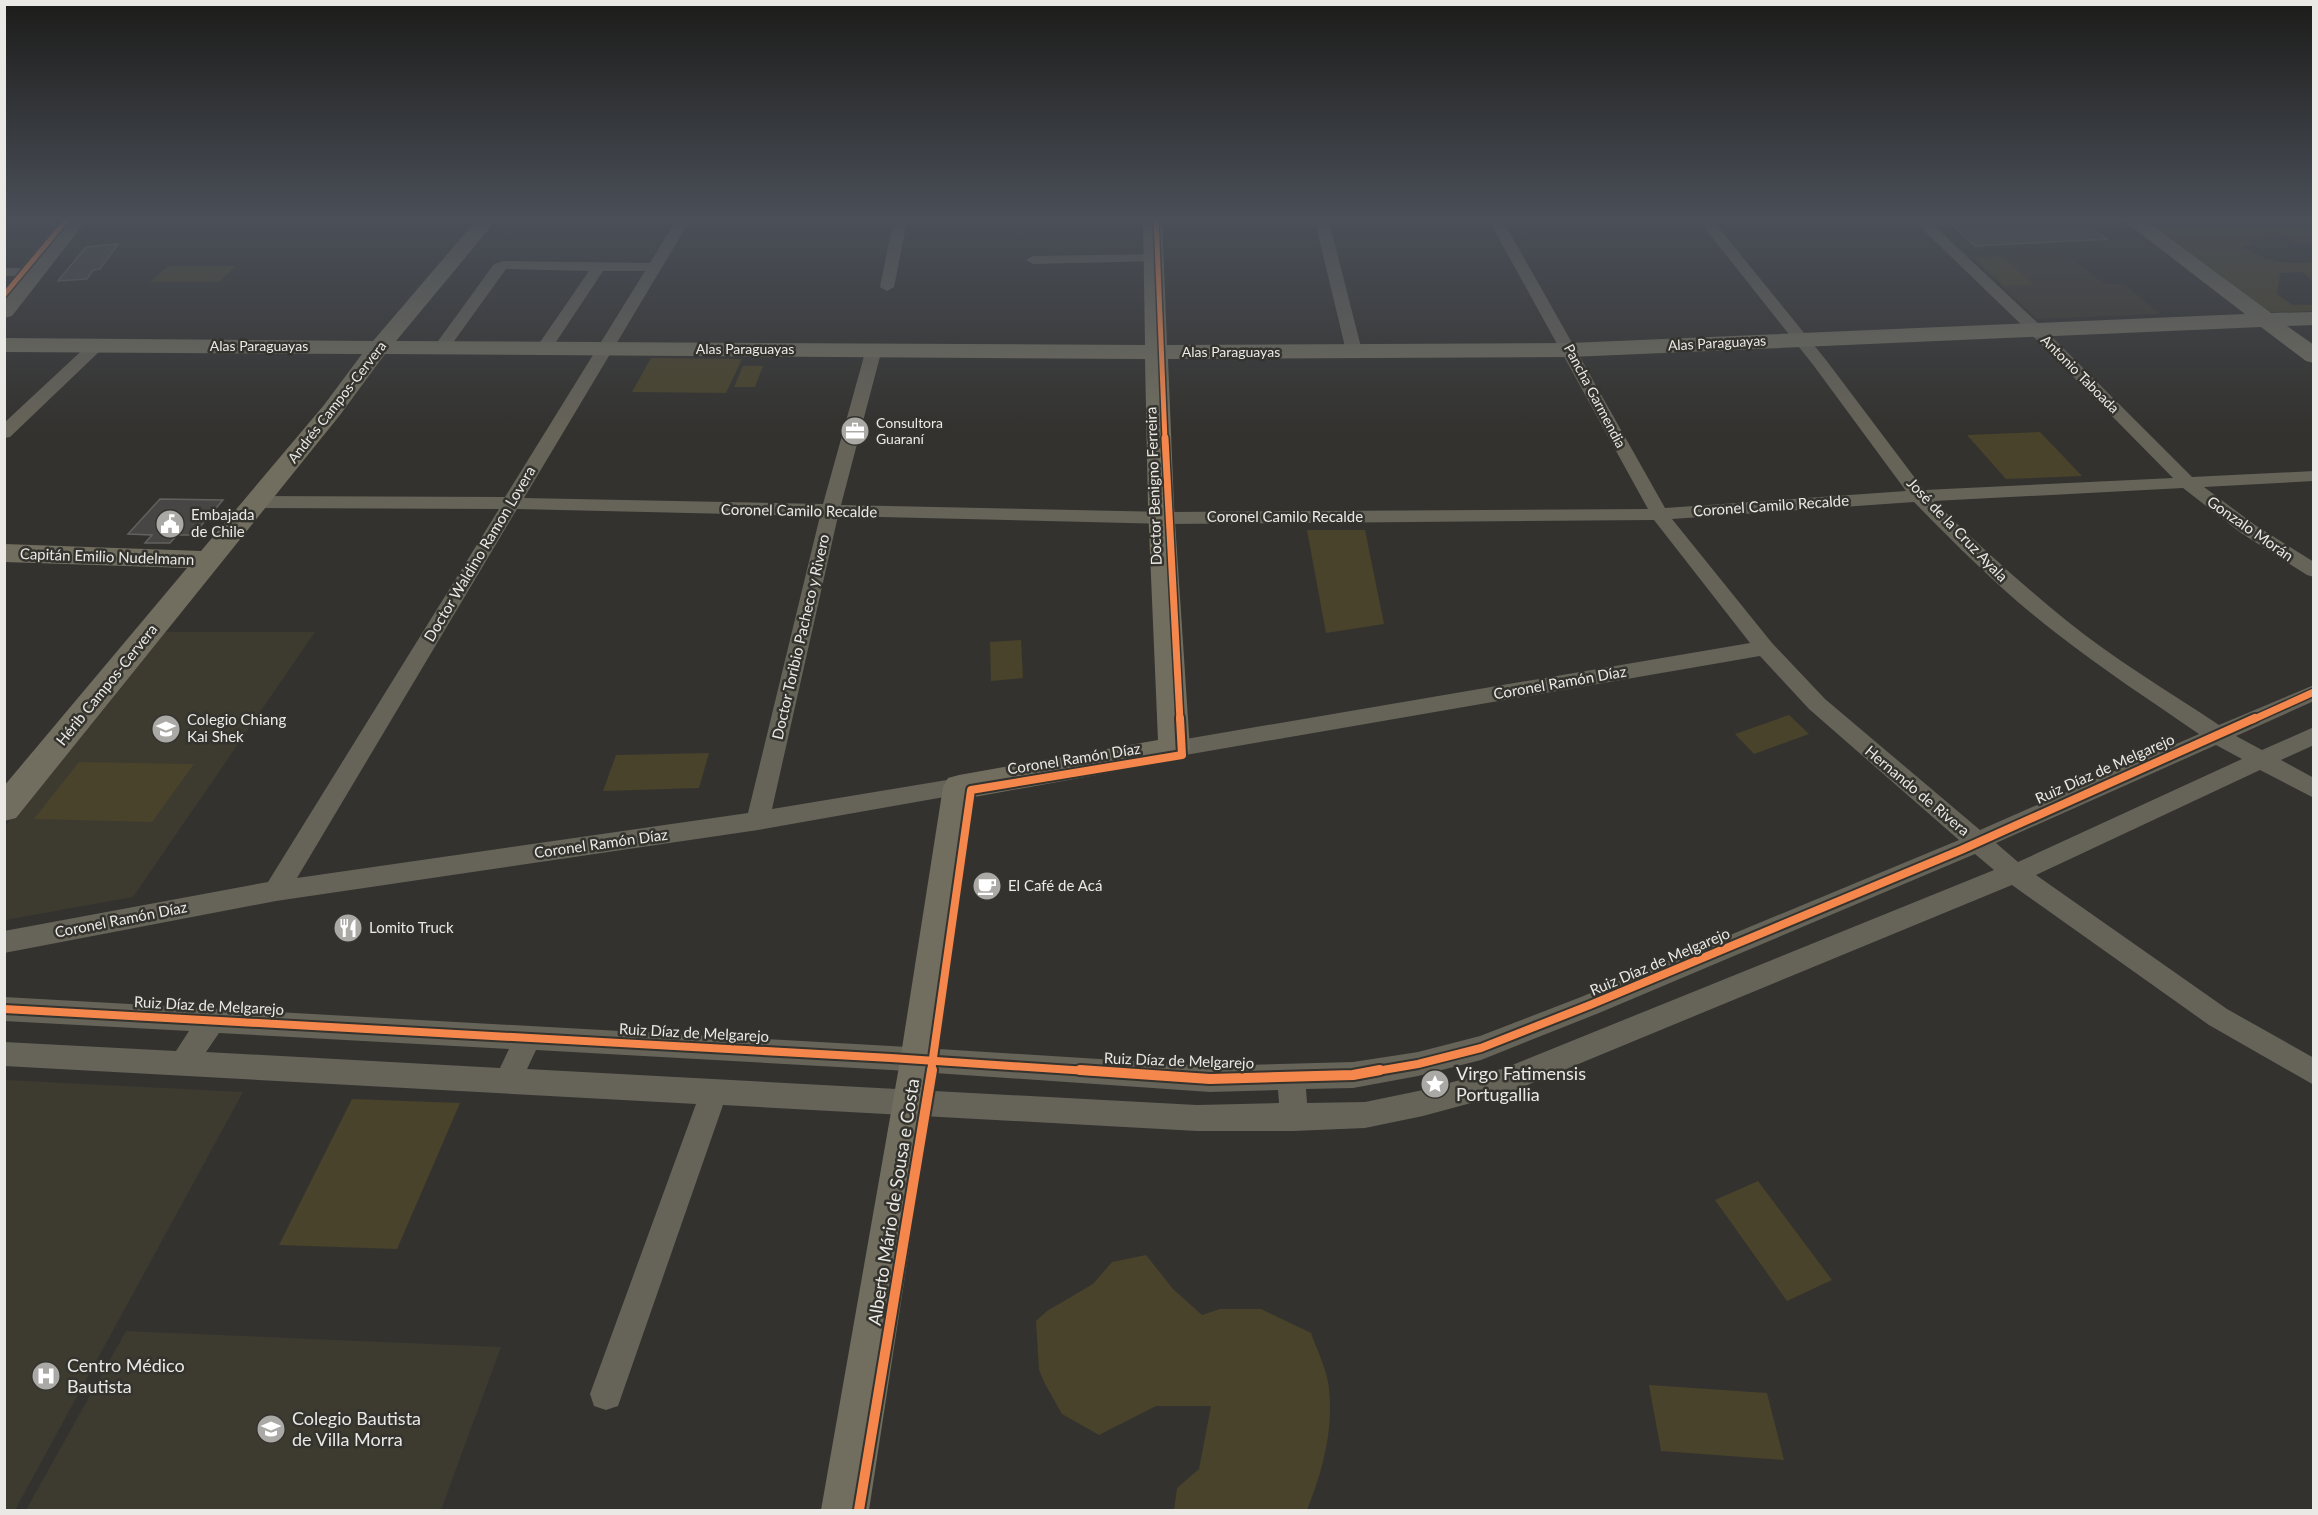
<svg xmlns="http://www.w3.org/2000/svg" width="2318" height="1515" font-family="Lato,sans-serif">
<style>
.built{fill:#3d3a30}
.green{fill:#49432b}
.building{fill:#474644;stroke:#61615e;stroke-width:1.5}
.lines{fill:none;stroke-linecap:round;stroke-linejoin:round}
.street{fill:#666358;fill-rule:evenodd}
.secondary{fill:#716e5f;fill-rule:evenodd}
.primary{fill:#6f6b5d;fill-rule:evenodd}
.cycleway-far3-casing{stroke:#34332e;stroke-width:8}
.cycleway-far2-casing{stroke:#34332e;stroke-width:10}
.cycleway-far1-casing{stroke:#34332e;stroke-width:12}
.cycleway-casing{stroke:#34332e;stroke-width:14}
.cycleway-far3{stroke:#f5874c;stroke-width:5}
.cycleway-far2{stroke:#f5874c;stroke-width:7}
.cycleway-far1{stroke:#f5874c;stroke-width:8}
.cycleway{stroke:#f5874c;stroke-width:10}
.labels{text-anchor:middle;stroke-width:5;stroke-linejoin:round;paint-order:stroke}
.far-street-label{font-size:14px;fill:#eae9e5;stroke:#34332e}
.far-poi-label{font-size:14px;fill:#eae9e5;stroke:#34332e;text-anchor:start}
.street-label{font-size:15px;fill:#eae9e5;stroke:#34332e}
.poi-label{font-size:15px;fill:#eae9e5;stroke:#34332e;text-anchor:start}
.near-poi-label{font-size:18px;fill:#eae9e5;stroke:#34332e;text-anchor:start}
.near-street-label{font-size:18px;fill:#eae9e5;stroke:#34332e}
</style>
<rect width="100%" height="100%" fill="#33322f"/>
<!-- built -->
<g class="built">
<path d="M 2066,253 L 2104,284 L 2124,284 L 2160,314 L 2037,319 L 1969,256 Z"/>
<path d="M 162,632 L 315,632 L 133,897 L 5,920 L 5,826 Z"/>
<path d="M 5,1080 L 243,1092 L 15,1510 L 4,1510 Z"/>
<path d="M 126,1331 L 501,1347 L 441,1510 L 26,1510 Z"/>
</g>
<!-- green -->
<g class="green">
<path d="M 62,217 L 73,217 L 32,266 L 20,268 Z"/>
<path d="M 2139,217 L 2313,217 L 2313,245 L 2310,243 L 2294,244 L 2285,237 L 2248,239 L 2254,245 L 2241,246 C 2261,259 2290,267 2313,261 L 2313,281 L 2302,272 L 2280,273 L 2277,294 L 2292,305 L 2313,305 L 2313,311 L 2270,312 L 2261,309 Z"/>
<path d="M 2003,257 L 2034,285 L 2004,286 L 1974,258 Z"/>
<path d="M 168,266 L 236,266 L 219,282 L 150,282 Z"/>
<path d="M 651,358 L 742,359 L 726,393 L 632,392 Z"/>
<path d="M 743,366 L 763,366 L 755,387 L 734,387 Z"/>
<path d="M 2040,432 L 2082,476 L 2006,479 L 1967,435 Z"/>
<path d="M 1307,530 L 1365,530 L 1384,624 L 1326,633 Z"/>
<path d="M 1021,640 L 1023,678 L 991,681 L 990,642 Z"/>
<path d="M 1789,715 L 1809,734 L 1754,754 L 1735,734 Z"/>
<path d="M 709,753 L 699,788 L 603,791 L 616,755 Z"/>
<path d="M 79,762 L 194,764 L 152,822 L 34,819 Z"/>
<path d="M 352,1099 L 460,1103 L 397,1249 L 279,1245 Z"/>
<path d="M 1758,1181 L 1832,1280 L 1787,1301 L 1715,1200 Z"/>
<path d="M 1146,1255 L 1173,1289 L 1202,1315 L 1220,1309 L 1261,1309 L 1311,1333 C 1316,1348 1325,1365 1328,1382 C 1335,1426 1323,1470 1307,1510 L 1174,1510 L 1177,1488 L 1199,1469 L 1211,1406 L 1156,1406 L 1099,1435 L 1062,1414 L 1045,1384 L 1039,1370 L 1036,1321 L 1047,1311 L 1093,1284 L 1112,1262 Z"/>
<path d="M 1649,1385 L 1767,1393 L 1784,1460 L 1661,1451 Z"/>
</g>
<!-- building -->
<g class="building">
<path d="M 1944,217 L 2078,217 L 2107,239 L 1975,246 Z"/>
<path d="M 118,244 L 100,269 L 93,270 L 87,279 L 58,281 L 86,247 Z"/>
<path d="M 160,499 L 223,500 L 193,535 L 177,535 L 170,543 L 145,543 L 152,535 L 128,534 Z"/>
</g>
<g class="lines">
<!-- street -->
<g class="street">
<path d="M 678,217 L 692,217 L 524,498 L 823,504 L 866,349 L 874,344 L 882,349 L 841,505 L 1168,512 L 1648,509 L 1487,217 L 1501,217 L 1665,508 L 1906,491 L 1814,366 L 1696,217 L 1710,217 L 1826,360 L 1924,490 L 2173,478 L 2029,332 L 1910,217 L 1925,217 L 2041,326 L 2192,477 L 2314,471 L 2314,481 L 2204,487 L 2255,525 L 2314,562 L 2314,577 L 2307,575 L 2241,533 L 2183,488 L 1934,501 C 1976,543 2020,583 2067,621 C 2114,659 2168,691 2219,725 L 2314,685 L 2314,701 L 2236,736 L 2262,750 L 2314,727 L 2314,745 L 2281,760 L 2314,778 L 2314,798 L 2260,770 L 2036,875 L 2227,1009 L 2314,1058 L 2314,1085 L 2209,1025 L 2012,885 L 1508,1093 L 1423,1116 L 1365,1128 L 1293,1131 L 1197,1131 L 723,1105 L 618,1406 L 606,1410 L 594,1406 L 590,1394 L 696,1104 L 4,1066 L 4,1042 L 176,1051 L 189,1031 L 4,1021 L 4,997 L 891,1046 L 1210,1066 L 1353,1062 L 1418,1052 L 1480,1036 L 1581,997 L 1959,840 L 1809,709 L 1760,656 L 1174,757 L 1166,755 L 1163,749 L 1166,743 L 1174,741 L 1750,643 L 1654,520 L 1168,524 L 838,516 L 772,809 L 959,778 L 967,781 L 970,787 L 967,793 L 758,830 L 276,901 L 4,953 L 4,931 L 268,882 L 499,509 L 256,508 L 249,506 L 247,502 L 249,498 L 256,496 L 505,497 L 645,271 L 603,271 L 550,351 L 544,353 L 536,348 L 589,271 L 506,269 L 447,351 L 441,353 L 433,348 L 494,264 L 503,261 L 650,263 ZM 1914,502 C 1959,548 2005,594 2056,633 C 2102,669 2151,701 2199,734 L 1980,830 L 1825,699 L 1772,643 L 1672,519 ZM 517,509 L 820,516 L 748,813 L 297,878 ZM 2216,745 L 2242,759 L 2018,862 L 1996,843 ZM 1975,854 L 1994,870 L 1505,1068 L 1423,1090 L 1365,1102 L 1307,1103 L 1306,1089 L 1353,1088 L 1418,1076 L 1481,1060 L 1599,1013 ZM 219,1033 L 509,1049 L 500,1068 L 206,1052 ZM 536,1050 L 891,1070 L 1210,1092 L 1278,1090 L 1279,1103 L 1197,1105 L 527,1069 Z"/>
<path d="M 894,217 L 908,217 L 894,287 L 887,291 L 880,287 Z"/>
<path d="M 1314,217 L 1328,217 L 1362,351 L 1360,354 L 1354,356 L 1346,351 Z"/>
<path d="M 1154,254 L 1159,255 L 1161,258 L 1159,261 L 1033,264 L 1026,260 L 1033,256 Z"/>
<path d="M 4,268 L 35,268 L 42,272 L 35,276 L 4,276 Z"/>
<path d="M 97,340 L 103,342 L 105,345 L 103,348 L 10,437 L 4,438 L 4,423 L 91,342 Z"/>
</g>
<!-- secondary -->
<path class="secondary" d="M 479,217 L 499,217 L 396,341 L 1145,345 L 1143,217 L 1162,217 L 1167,345 L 1570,343 L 2245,314 L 2119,217 L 2141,217 L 2271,313 L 2314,312 L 2314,325 L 2287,326 L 2314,345 L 2314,363 L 2306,361 L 2261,327 L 1570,357 L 1168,359 L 1174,506 L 1190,749 L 1185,757 L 1174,761 L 974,797 L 938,1061 L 869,1510 L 821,1510 L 900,1061 L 943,787 L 948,778 L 959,775 L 1158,740 L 1148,506 L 1145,359 L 385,354 L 340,415 L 16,818 L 4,821 L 4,786 L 187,568 L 4,562 L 4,544 L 201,551 L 324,405 L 362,354 L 4,352 L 4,338 L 373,341 Z"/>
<!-- primary -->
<path class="primary" d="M 69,217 L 89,217 L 12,316 L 4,318 L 4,296 Z"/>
<!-- cycleway-far3 casing -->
<g class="cycleway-far3-casing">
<g id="cycleway-far3">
<path d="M 1156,217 L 1165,440"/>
<path d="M 4,295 L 69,217"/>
</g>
</g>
<!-- cycleway-far2 casing -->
<g class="cycleway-far2-casing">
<g id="cycleway-far2">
<path d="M 1165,438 L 1180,720"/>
<path d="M 2252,720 L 2314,692"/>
</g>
</g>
<!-- cycleway-far1 casing -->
<g class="cycleway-far1-casing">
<g id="cycleway-far1">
<path d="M 4,1009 L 891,1058 L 1103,1072"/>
<path d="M 931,1072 L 971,790 L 1182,755 L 1180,718"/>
<path d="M 1371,1072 L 1418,1064 L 1481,1048 L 1590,1005 L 1961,850 L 2255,718"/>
</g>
</g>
<!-- cycleway casing -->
<g class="cycleway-casing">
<g id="cycleway">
<path d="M 1080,1070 L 1210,1079 L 1353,1075 L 1380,1070"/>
<path d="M 859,1510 L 932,1070"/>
</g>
</g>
<!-- cycleway-far3 -->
<use href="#cycleway-far3" class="cycleway-far3"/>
<!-- cycleway-far2 -->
<use href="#cycleway-far2" class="cycleway-far2"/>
<!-- cycleway-far1 -->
<use href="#cycleway-far1" class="cycleway-far1"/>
<!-- cycleway -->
<use href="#cycleway" class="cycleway"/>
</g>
<!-- sky -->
<linearGradient id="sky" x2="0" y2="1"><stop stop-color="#1c1c1a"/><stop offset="0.51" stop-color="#4a4f58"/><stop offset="1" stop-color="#4a4f58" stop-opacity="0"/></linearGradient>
<rect width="2318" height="429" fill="url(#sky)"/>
<!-- icons -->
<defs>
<g id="office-disc" transform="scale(1.5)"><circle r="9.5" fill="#aaa9a5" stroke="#34332e"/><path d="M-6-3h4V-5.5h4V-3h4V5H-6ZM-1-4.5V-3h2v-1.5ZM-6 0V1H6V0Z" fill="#fff"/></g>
<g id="civic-disc" transform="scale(1.5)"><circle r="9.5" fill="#aaa9a5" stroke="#34332e"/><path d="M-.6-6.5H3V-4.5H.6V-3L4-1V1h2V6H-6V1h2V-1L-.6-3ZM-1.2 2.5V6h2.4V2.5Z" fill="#fff"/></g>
<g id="school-disc" transform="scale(1.5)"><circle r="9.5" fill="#aaa9a5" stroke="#34332e"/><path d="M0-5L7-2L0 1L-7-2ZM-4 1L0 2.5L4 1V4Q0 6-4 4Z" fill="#fff"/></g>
<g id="cafe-disc" transform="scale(1.5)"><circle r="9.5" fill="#aaa9a5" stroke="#34332e"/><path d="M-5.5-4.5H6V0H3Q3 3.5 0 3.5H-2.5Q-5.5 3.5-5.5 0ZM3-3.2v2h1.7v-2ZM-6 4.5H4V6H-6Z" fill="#fff"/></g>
<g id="restaurant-disc" transform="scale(1.5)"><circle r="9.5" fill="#aaa9a5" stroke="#34332e"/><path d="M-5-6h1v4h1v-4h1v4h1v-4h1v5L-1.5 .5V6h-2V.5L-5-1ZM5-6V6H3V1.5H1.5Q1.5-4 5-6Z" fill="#fff"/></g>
<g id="sight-disc" transform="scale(1.5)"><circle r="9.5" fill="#aaa9a5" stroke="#34332e"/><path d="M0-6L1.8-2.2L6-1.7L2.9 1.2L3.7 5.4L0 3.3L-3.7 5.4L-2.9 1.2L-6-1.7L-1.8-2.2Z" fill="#fff"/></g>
<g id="hospital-disc" transform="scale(1.5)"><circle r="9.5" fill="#aaa9a5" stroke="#34332e"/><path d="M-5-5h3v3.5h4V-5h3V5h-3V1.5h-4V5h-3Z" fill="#fff"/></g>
</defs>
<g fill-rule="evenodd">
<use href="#office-disc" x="855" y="431"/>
<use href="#civic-disc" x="170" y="524"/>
<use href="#school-disc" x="166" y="729"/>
<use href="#cafe-disc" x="987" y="886"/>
<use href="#restaurant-disc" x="348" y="928"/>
<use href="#sight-disc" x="1435" y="1084"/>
<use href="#hospital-disc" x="46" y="1376"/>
<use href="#school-disc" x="271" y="1429"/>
</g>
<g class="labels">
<!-- far-street labels -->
<g class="far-street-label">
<text transform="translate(1717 343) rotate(-3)" y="5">Alas Paraguayas</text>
<text x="259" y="351">Alas Paraguayas</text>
<text x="745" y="354">Alas Paraguayas</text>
<text x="1231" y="357">Alas Paraguayas</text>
<text transform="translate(2080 374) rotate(45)" y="5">Antonio Taboada</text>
<text transform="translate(1595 396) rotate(62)" y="5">Pancha Garmendia</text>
<text transform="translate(337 402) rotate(-52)" y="5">Andrés Campos-Cervera</text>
</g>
<!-- far-poi labels -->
<g class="far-poi-label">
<text x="876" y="428">Consultora<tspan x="876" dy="16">Guaraní</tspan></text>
</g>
<!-- street labels -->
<g class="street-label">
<text transform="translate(1154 486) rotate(-92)" y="5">Doctor Benigno Ferreira</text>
<text transform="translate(1771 506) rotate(-4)" y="5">Coronel Camilo Recalde</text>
<text transform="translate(799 511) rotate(1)" y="5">Coronel Camilo Recalde</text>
<text x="1285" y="522">Coronel Camilo Recalde</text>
<text transform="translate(2250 529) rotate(35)" y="5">Gonzalo Morán</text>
<text transform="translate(1957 530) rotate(46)" y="5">José de la Cruz Ayala</text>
<text transform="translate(480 554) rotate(-59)" y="5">Doctor Waldino Ramon Lovera</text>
<text transform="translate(107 557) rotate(2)" y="5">Capitán Emilio Nudelmann</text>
<text transform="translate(801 637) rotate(-77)" y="5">Doctor Toribio Pacheco y Rivero</text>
<text transform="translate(1560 683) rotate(-10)" y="5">Coronel Ramón Díaz</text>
<text transform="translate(107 685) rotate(-51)" y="5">Hérib Campos-Cervera</text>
<text transform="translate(1074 759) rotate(-9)" y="5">Coronel Ramón Díaz</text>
<text transform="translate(2105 769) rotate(-24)" y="5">Ruiz Díaz de Melgarejo</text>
<text transform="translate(1917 791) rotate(40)" y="5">Hernando de Rivera</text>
<text transform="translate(601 844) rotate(-8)" y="5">Coronel Ramón Díaz</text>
<text transform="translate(121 920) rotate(-11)" y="5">Coronel Ramón Díaz</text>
<text transform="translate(1660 962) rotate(-23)" y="5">Ruiz Díaz de Melgarejo</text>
<text transform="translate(209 1006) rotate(3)" y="5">Ruiz Díaz de Melgarejo</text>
<text transform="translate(694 1033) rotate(3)" y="5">Ruiz Díaz de Melgarejo</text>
<text transform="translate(1179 1061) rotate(2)" y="5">Ruiz Díaz de Melgarejo</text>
</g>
<!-- poi labels -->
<g class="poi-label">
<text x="191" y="520">Embajada<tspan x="191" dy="17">de Chile</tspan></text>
<text x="187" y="725">Colegio Chiang<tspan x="187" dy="17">Kai Shek</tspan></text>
<text x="1008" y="891">El Café de Acá</text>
<text x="369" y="933">Lomito Truck</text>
</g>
<!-- near-poi labels -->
<g class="near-poi-label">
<text x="1456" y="1080">Virgo Fatimensis<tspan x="1456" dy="21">Portugallia</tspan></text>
<text x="67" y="1372">Centro Médico<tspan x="67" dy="21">Bautista</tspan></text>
<text x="292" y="1425">Colegio Bautista<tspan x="292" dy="21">de Villa Morra</tspan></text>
</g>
<!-- near-street labels -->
<g class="near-street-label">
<text transform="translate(894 1202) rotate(-81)" y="6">Alberto Mário de Sousa e Costa</text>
</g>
</g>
<!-- border -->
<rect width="2318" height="1515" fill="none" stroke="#eae9e5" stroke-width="12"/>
</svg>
